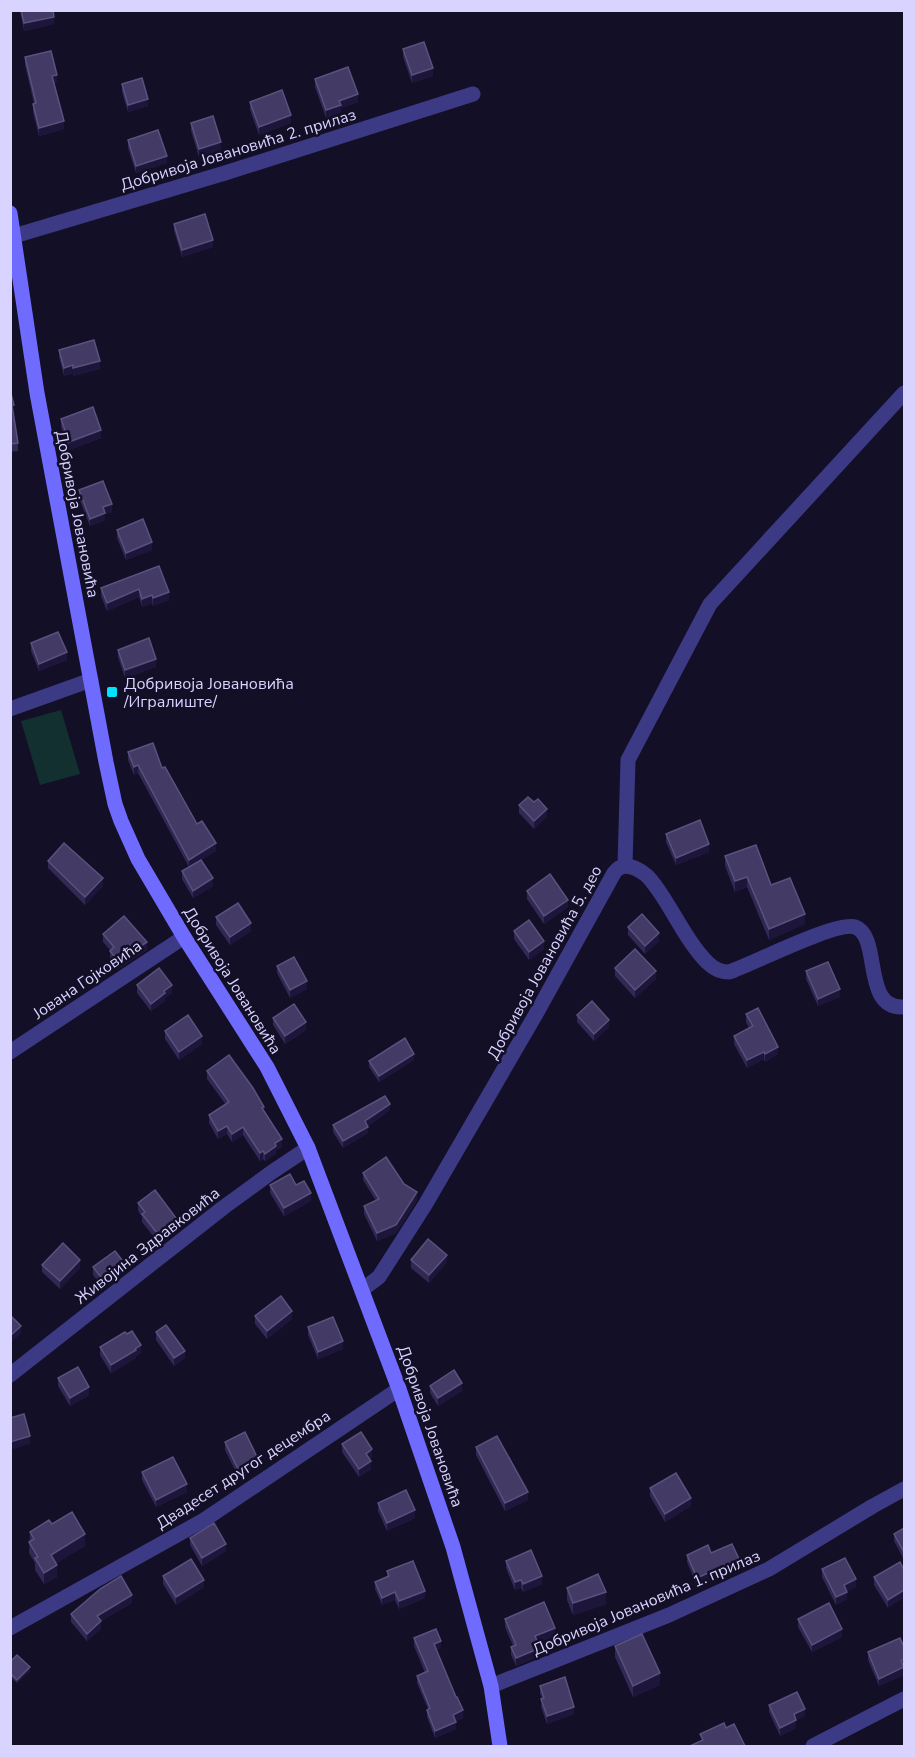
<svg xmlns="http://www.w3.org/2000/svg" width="915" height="1757" font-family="'Nunito Sans',sans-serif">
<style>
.green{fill:#12302f}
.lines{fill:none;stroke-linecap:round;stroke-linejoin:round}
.street{stroke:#3d3a85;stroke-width:15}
.secondary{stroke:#6f6bff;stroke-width:15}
.wall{fill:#312854}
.shaded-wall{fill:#1d163a}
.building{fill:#433a66;stroke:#5a527e;stroke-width:1.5}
.poi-dot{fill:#00e5ff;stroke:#130f26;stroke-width:2}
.labels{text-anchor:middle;stroke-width:5;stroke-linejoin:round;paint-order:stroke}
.street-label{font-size:16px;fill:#d9d4ff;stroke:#130f26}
.poi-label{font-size:16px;fill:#d9d4ff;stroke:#130f26;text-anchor:start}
</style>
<rect width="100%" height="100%" fill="#130f26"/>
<!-- green -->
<path class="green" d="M 61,710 L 80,774 L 40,785 L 21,721 Z"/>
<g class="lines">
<!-- street -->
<g class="street">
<path d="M 14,236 L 225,173 L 473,94"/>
<path d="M 10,709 L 91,680"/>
<path d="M 625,865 L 628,760 L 710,604 L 904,393"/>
<path d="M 10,1052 L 184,937"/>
<path d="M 363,1289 L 379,1277 L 425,1205 L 536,1014 L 614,873 C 622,861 636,867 646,875 C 653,881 658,890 663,897 C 676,917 691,947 708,963 C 714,969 720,972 729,972 C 753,964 836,921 855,927 C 882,936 861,1010 904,1007"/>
<path d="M 10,1375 L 224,1207 L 272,1172 L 308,1148"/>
<path d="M 10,1628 L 204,1520 L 399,1389"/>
<path d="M 491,1686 L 669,1615 L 769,1569 L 873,1506 L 904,1489"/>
<path d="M 813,1746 L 904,1699"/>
</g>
<!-- secondary -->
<path class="secondary" d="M 10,213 L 37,393 L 106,762 L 115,804 L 121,821 L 138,859 L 184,937 L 267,1067 L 308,1148 L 399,1389 L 453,1547 L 491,1686 L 500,1746"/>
</g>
<!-- wall -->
<g class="wall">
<path d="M 20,10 L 53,10 L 54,24 L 24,31 Z"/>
<path d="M 403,49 L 433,76 L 412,83 L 403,57 Z"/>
<path d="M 25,57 L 57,82 L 54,83 L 64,129 L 39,136 L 33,112 L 33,104 L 34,104 L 25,65 Z"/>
<path d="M 315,79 L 358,102 L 341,108 L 341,112 L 326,118 L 315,87 Z"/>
<path d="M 122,84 L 148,106 L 128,112 L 122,92 Z"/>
<path d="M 250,102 L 291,123 L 259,135 L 250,110 Z"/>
<path d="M 191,123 L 221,150 L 199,157 L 191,131 Z"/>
<path d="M 128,140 L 167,163 L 136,173 L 128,148 Z"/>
<path d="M 174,224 L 213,247 L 182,257 L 174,231 Z"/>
<path d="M 59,350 L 100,369 L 73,376 L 73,373 L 64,376 L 59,357 Z"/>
<path d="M 10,390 L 18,443 L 18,451 L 10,452 Z"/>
<path d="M 61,419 L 101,438 L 69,450 L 61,427 Z"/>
<path d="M 79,490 L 112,512 L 105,514 L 105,520 L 90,526 L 79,498 Z"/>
<path d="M 117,530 L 152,550 L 126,560 L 117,538 Z"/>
<path d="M 159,566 L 169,600 L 153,606 L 152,603 L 142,607 L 139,597 L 107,611 L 101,596 L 101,588 Z"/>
<path d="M 31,643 L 67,660 L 39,671 L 31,651 Z"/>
<path d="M 118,650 L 156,667 L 125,678 L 118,657 Z"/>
<path d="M 128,752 L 162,768 L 197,824 L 216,851 L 201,860 L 213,886 L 193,898 L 182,879 L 182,871 L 189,867 L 138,773 L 134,775 L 128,760 Z"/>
<path d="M 519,805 L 547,817 L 534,829 L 519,813 Z"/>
<path d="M 666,834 L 709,852 L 676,865 L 666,842 Z"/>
<path d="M 725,856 L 771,885 L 805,924 L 769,940 L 747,887 L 735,892 L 725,866 Z"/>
<path d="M 48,861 L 103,886 L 85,905 L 48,868 Z"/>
<path d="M 527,891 L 568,907 L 544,924 L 527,899 Z"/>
<path d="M 216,917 L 251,931 L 230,945 L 216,925 Z"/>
<path d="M 628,927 L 659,941 L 645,954 L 628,935 Z"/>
<path d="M 514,931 L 544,949 L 529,960 L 514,939 Z"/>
<path d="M 103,934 L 147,950 L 118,969 L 110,958 L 110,950 L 103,942 Z"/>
<path d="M 277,966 L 307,989 L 290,998 L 277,973 Z"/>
<path d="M 615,968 L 656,979 L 635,998 L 615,976 Z"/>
<path d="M 806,971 L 840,997 L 818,1006 L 806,979 Z"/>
<path d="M 137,985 L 172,993 L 165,998 L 165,1001 L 151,1011 L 137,993 Z"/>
<path d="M 746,1014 L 778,1054 L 765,1062 L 764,1059 L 747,1068 L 734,1044 L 734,1036 L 749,1028 L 746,1022 Z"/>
<path d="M 577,1015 L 609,1027 L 594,1041 L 577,1022 Z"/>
<path d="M 273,1018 L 306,1030 L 285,1044 L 273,1025 Z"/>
<path d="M 165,1031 L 202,1044 L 179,1060 L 165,1039 Z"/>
<path d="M 414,1060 L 379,1082 L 369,1067 L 369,1061 Z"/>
<path d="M 207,1071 L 264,1112 L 282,1147 L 276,1150 L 276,1154 L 265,1161 L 263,1159 L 260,1161 L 243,1135 L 232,1142 L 227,1134 L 218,1139 L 209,1123 L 209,1115 L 226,1105 L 207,1079 Z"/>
<path d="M 390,1110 L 368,1126 L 368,1133 L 343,1148 L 333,1132 L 333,1125 Z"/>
<path d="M 363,1173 L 404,1184 L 417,1200 L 396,1233 L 377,1241 L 364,1214 L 364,1206 L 376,1201 L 363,1180 Z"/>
<path d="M 270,1185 L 311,1201 L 284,1216 L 270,1193 Z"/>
<path d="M 138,1203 L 179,1230 L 160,1245 L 142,1222 L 142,1217 L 138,1211 Z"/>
<path d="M 411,1260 L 447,1262 L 429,1283 L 411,1268 Z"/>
<path d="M 42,1265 L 80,1268 L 60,1289 L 42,1272 Z"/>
<path d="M 93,1267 L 125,1272 L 104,1289 L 93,1275 Z"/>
<path d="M 255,1316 L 292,1319 L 267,1339 L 255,1324 Z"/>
<path d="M 308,1327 L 343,1349 L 318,1359 L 308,1335 Z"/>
<path d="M 156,1332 L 185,1358 L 174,1366 L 156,1340 Z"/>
<path d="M 100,1347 L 141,1353 L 136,1356 L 136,1358 L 111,1373 L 100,1355 Z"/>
<path d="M 58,1378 L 89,1395 L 70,1406 L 58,1386 Z"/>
<path d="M 430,1386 L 462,1391 L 438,1406 L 430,1393 Z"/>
<path d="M 225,1442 L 258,1467 L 238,1476 L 225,1450 Z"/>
<path d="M 342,1444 L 372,1457 L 369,1459 L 371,1469 L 359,1477 L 342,1452 Z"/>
<path d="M 476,1447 L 528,1500 L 505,1511 L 476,1455 Z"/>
<path d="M 142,1472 L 187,1492 L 156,1507 L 142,1480 Z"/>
<path d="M 650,1488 L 691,1506 L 665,1522 L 650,1496 Z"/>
<path d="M 378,1503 L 415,1518 L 387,1531 L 378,1511 Z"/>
<path d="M 904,1528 L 904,1560 L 894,1541 L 894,1534 Z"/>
<path d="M 30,1532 L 85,1546 L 56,1563 L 57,1577 L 44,1584 L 35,1570 L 35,1563 L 29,1553 Z"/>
<path d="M 190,1538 L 226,1551 L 202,1566 L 190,1545 Z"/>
<path d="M 711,1553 L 739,1567 L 697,1586 L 687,1562 L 687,1555 Z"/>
<path d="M 506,1561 L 542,1584 L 523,1592 L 521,1588 L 515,1590 L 506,1568 Z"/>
<path d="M 900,1562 L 888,1608 L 874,1585 L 874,1577 Z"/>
<path d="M 822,1569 L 856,1587 L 847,1591 L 847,1599 L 836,1605 L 822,1577 Z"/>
<path d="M 387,1571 L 425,1598 L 399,1609 L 395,1600 L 382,1605 L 375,1589 L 375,1582 L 387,1577 Z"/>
<path d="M 163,1576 L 204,1587 L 176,1605 L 163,1584 Z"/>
<path d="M 567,1588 L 606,1604 L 573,1615 L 567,1600 Z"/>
<path d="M 132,1603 L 101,1621 L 101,1629 L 87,1641 L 71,1622 L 71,1614 Z"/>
<path d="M 505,1619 L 555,1635 L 538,1643 L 540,1656 L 516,1666 L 511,1655 L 511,1647 L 513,1646 L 505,1627 Z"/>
<path d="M 798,1619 L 842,1637 L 812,1652 L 798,1627 Z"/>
<path d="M 414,1638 L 441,1648 L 436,1650 L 463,1718 L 456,1721 L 456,1729 L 435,1738 L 427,1717 L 427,1710 L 428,1709 L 417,1683 L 417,1676 L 425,1673 L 414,1646 Z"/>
<path d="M 615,1646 L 660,1685 L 633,1697 L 615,1657 Z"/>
<path d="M 904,1647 L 904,1675 L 879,1686 L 868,1660 L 868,1652 Z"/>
<path d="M 10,1662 L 30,1671 L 17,1683 L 10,1677 Z"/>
<path d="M 540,1686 L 574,1714 L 547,1724 L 541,1707 L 542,1699 L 540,1693 Z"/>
<path d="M 769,1705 L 805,1716 L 796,1720 L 796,1728 L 780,1736 L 769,1712 Z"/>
</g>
<!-- shaded-wall -->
<g class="shaded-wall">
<path d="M 54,17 L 54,24 L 24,31 L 24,23 Z"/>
<path d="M 433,68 L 433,76 L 412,83 L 412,75 Z"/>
<path d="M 57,75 L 57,82 L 52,84 L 52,76 Z"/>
<path d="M 358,94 L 358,102 L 341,108 L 341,112 L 326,118 L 326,110 L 339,101 Z"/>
<path d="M 148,99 L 148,106 L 128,112 L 128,105 Z"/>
<path d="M 291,115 L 291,123 L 259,135 L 259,127 Z"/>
<path d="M 64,121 L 64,129 L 39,136 L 39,128 Z"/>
<path d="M 221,142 L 221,150 L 199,157 L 199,149 Z"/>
<path d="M 167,156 L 167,163 L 136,173 L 136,166 Z"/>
<path d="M 213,240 L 213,247 L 182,257 L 182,250 Z"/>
<path d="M 100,361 L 100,369 L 73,376 L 73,368 Z"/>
<path d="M 73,365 L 73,373 L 64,376 L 64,368 Z"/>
<path d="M 101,430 L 101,438 L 69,450 L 69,442 Z"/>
<path d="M 112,504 L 112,512 L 105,514 L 105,520 L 90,526 L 90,519 L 103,507 Z"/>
<path d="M 152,542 L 152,550 L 126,560 L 126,553 Z"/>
<path d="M 139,589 L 139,597 L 107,611 L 107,603 Z"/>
<path d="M 169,592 L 169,600 L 153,606 L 153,598 Z"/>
<path d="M 152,595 L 152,603 L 142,607 L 142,599 Z"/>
<path d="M 67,652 L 67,660 L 39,671 L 39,664 Z"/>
<path d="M 156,659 L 156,667 L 125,678 L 125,670 Z"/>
<path d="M 138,765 L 138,773 L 134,775 L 134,767 Z"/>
<path d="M 547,809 L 547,817 L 534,829 L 534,821 Z"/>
<path d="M 216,843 L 216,851 L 189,867 L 189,860 Z"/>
<path d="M 709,844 L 709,852 L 676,865 L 676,858 Z"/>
<path d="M 747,877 L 747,887 L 735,892 L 735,881 Z"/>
<path d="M 103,878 L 103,886 L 85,905 L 85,897 Z"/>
<path d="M 213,878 L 213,886 L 193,898 L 193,891 Z"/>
<path d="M 568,900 L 568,907 L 544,924 L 544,916 Z"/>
<path d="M 805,914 L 805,924 L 769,940 L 769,929 Z"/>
<path d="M 251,923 L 251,931 L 230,945 L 230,937 Z"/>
<path d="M 659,933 L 659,941 L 645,954 L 645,946 Z"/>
<path d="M 544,941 L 544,949 L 529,960 L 529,952 Z"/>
<path d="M 147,942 L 147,950 L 118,969 L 118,961 Z"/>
<path d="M 656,971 L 656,979 L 635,998 L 635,990 Z"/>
<path d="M 307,981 L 307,989 L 290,998 L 290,990 Z"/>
<path d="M 172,985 L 172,993 L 165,998 L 165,1001 L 151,1011 L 151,1004 L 164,991 Z"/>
<path d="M 840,989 L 840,997 L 818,1006 L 818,999 Z"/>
<path d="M 609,1020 L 609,1027 L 594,1041 L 594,1034 Z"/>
<path d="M 306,1022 L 306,1030 L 285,1044 L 285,1036 Z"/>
<path d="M 202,1036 L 202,1044 L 179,1060 L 179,1052 Z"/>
<path d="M 778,1047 L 778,1054 L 765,1062 L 765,1054 Z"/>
<path d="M 764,1052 L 764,1059 L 747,1068 L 747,1060 Z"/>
<path d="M 414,1054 L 414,1060 L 379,1082 L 379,1076 Z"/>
<path d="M 390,1104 L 390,1110 L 365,1128 L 365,1121 Z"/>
<path d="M 227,1126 L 227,1134 L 218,1139 L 218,1131 Z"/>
<path d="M 243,1127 L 243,1135 L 232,1142 L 232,1134 Z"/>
<path d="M 368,1127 L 368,1133 L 343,1148 L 343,1141 Z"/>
<path d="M 282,1139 L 282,1147 L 276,1150 L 276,1154 L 265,1161 L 265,1154 L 275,1143 Z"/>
<path d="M 263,1151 L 263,1159 L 260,1161 L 260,1153 Z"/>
<path d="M 417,1192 L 417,1200 L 396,1233 L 377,1241 L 377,1233 Z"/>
<path d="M 311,1193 L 311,1201 L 284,1216 L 284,1208 Z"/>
<path d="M 179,1222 L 179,1230 L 160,1245 L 160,1237 Z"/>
<path d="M 447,1255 L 447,1262 L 429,1283 L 429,1275 Z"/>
<path d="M 80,1260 L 80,1268 L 60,1289 L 60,1281 Z"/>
<path d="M 125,1264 L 125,1272 L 104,1289 L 104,1281 Z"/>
<path d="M 292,1311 L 292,1319 L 267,1339 L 267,1331 Z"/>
<path d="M 21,1326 L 21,1334 L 10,1343 L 10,1336 Z"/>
<path d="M 343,1341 L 343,1349 L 318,1359 L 318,1352 Z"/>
<path d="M 141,1345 L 141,1353 L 136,1356 L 136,1358 L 111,1373 L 111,1365 Z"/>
<path d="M 185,1351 L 185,1358 L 174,1366 L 174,1358 Z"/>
<path d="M 462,1383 L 462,1391 L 438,1406 L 438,1398 Z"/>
<path d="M 89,1387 L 89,1395 L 70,1406 L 70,1398 Z"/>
<path d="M 30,1436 L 30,1444 L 10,1450 L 10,1442 Z"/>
<path d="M 372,1449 L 372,1457 L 366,1461 L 366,1454 Z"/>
<path d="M 258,1459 L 258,1467 L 238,1476 L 238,1469 Z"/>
<path d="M 371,1461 L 371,1469 L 359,1477 L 359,1469 Z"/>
<path d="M 187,1484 L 187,1492 L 156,1507 L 156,1500 Z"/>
<path d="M 528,1492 L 528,1500 L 505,1511 L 505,1503 Z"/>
<path d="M 691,1498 L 691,1506 L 665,1522 L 665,1514 Z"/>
<path d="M 415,1510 L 415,1518 L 387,1531 L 387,1523 Z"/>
<path d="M 85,1534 L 85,1546 L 51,1567 L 51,1555 Z"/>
<path d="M 226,1544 L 226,1551 L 202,1566 L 202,1558 Z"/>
<path d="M 739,1559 L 739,1567 L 697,1586 L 697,1578 Z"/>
<path d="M 57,1565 L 57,1577 L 44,1584 L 44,1573 Z"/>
<path d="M 542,1576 L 542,1584 L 523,1592 L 523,1584 Z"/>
<path d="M 856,1579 L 856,1587 L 844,1593 L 844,1585 Z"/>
<path d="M 204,1580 L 204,1587 L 176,1605 L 176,1597 Z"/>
<path d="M 521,1580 L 521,1588 L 515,1590 L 515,1582 Z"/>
<path d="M 904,1590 L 904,1598 L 888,1608 L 888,1600 Z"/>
<path d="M 425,1591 L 425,1598 L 399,1609 L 399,1601 Z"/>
<path d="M 395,1592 L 395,1600 L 382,1605 L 382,1598 Z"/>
<path d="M 606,1592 L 606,1604 L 573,1615 L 573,1603 Z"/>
<path d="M 847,1592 L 847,1599 L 836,1605 L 836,1597 Z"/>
<path d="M 132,1595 L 132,1603 L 97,1624 L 97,1616 Z"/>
<path d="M 101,1621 L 101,1629 L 87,1641 L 87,1634 Z"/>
<path d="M 555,1628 L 555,1635 L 535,1644 L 535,1636 Z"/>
<path d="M 842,1629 L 842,1637 L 812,1652 L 812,1645 Z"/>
<path d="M 441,1641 L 441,1648 L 434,1651 L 434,1644 Z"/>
<path d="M 540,1648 L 540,1656 L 516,1666 L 516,1658 Z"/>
<path d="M 904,1659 L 904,1667 L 901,1669 L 901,1661 Z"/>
<path d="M 30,1667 L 30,1671 L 17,1683 L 17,1680 Z"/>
<path d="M 904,1667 L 904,1675 L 879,1686 L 879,1679 Z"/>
<path d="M 660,1673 L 660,1685 L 633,1697 L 633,1686 Z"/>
<path d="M 574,1707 L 574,1714 L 547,1724 L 547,1716 Z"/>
<path d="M 805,1709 L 805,1716 L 796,1720 L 796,1728 L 780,1736 L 780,1728 L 794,1714 Z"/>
<path d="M 463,1710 L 463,1718 L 453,1722 L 453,1715 Z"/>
<path d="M 456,1722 L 456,1729 L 435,1738 L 435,1731 Z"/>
</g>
<!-- building -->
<g class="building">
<path d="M 21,10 L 53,10 L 54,17 L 24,23 Z"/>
<path d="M 424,42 L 433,68 L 412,75 L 403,49 Z"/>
<path d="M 51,51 L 57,75 L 52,76 L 64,121 L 39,128 L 33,104 L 36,103 L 25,57 Z"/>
<path d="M 348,67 L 358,94 L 339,101 L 341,105 L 326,110 L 315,79 Z"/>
<path d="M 142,78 L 148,99 L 128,105 L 122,84 Z"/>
<path d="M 282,90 L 291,115 L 259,127 L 250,102 Z"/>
<path d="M 213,116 L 221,142 L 199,149 L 191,123 Z"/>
<path d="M 158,130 L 167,156 L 136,166 L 128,140 Z"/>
<path d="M 205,214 L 213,240 L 182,250 L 174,224 Z"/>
<path d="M 94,340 L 100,361 L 73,368 L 73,365 L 64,368 L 59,350 Z"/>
<path d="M 10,390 L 14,405 L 12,405 L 18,443 L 10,444 Z"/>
<path d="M 93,407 L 101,430 L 69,442 L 61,419 Z"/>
<path d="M 103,481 L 112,504 L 103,507 L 105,513 L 90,519 L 79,490 Z"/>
<path d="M 143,519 L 152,542 L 126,553 L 117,530 Z"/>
<path d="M 159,566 L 169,592 L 153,598 L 152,595 L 142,599 L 139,589 L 107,603 L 101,588 Z"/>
<path d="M 58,632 L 67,652 L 39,664 L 31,643 Z"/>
<path d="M 149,638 L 156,659 L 125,670 L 118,650 Z"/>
<path d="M 153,743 L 162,768 L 165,767 L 197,824 L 202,821 L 216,843 L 189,860 L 138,765 L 134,767 L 128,752 Z"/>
<path d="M 528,797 L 534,802 L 538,799 L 547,809 L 534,821 L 519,805 Z"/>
<path d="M 700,820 L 709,844 L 676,858 L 666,834 Z"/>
<path d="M 64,843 L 103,878 L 85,897 L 48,861 Z"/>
<path d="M 756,845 L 771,885 L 790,878 L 805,914 L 769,929 L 747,877 L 735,881 L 725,856 Z"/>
<path d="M 201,860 L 213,878 L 193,891 L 182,871 Z"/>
<path d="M 550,874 L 568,900 L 544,916 L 527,891 Z"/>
<path d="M 238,903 L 251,923 L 230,937 L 216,917 Z"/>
<path d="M 642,914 L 659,933 L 645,946 L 628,927 Z"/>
<path d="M 124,916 L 147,942 L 118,961 L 110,951 L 114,947 L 103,934 Z"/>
<path d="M 529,920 L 544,941 L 529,952 L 514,931 Z"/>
<path d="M 635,949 L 656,971 L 635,990 L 615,968 Z"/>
<path d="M 294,957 L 307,981 L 290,990 L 277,966 Z"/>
<path d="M 828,962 L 840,989 L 818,999 L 806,971 Z"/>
<path d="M 159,968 L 172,985 L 164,991 L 165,993 L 151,1004 L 137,985 Z"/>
<path d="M 592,1001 L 609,1020 L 594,1034 L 577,1015 Z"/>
<path d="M 294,1004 L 306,1022 L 285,1036 L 273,1018 Z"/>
<path d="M 758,1008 L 778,1047 L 765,1054 L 764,1052 L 747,1060 L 734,1036 L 753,1026 L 746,1014 Z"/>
<path d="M 188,1015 L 202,1036 L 179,1052 L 165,1031 Z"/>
<path d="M 405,1038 L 414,1054 L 379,1076 L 369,1061 Z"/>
<path d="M 229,1055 L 253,1088 L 264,1107 L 262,1108 L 282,1139 L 275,1143 L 276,1146 L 265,1154 L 263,1151 L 260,1153 L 243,1127 L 232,1134 L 227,1126 L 218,1131 L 209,1115 L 229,1102 L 207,1071 Z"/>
<path d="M 385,1096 L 390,1104 L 365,1121 L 368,1127 L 343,1141 L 333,1125 Z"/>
<path d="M 386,1157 L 404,1184 L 417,1192 L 396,1225 L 377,1233 L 364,1206 L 379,1199 L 363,1173 Z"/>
<path d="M 290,1174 L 296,1185 L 304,1181 L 311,1193 L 284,1208 L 270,1185 Z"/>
<path d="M 155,1190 L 179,1222 L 160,1237 L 142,1214 L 145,1212 L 138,1203 Z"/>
<path d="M 428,1239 L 447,1255 L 429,1275 L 411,1260 Z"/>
<path d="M 63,1243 L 80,1260 L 60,1281 L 42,1265 Z"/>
<path d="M 115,1251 L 125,1264 L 104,1281 L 93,1267 Z"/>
<path d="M 281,1296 L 292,1311 L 267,1331 L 255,1316 Z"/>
<path d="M 10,1315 L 21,1326 L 10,1336 Z"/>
<path d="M 333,1317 L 343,1341 L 318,1352 L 308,1327 Z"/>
<path d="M 166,1325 L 185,1351 L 174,1358 L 156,1332 Z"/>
<path d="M 132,1331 L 141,1345 L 135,1349 L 136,1350 L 111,1365 L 100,1347 L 125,1332 L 127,1334 Z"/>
<path d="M 78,1367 L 89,1387 L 70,1398 L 58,1378 Z"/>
<path d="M 454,1370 L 462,1383 L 438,1398 L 430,1386 Z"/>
<path d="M 24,1414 L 30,1436 L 10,1442 L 10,1418 Z"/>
<path d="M 245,1432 L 258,1459 L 238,1469 L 225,1442 Z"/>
<path d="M 361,1432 L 372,1449 L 366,1454 L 371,1461 L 359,1469 L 342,1444 Z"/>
<path d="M 497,1436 L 528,1492 L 505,1503 L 476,1447 Z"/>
<path d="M 173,1457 L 187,1484 L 156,1500 L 142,1472 Z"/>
<path d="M 676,1473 L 691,1498 L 665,1514 L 650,1488 Z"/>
<path d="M 406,1490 L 415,1510 L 387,1523 L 378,1503 Z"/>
<path d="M 72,1512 L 85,1534 L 51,1555 L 57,1565 L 44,1573 L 35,1558 L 38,1557 L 29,1542 L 34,1539 L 30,1532 L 49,1520 L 52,1524 Z"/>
<path d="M 214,1523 L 226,1544 L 202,1558 L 190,1538 Z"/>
<path d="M 904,1528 L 904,1552 L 894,1534 Z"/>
<path d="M 732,1544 L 739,1559 L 697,1578 L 687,1555 L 708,1545 L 711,1553 Z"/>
<path d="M 531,1550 L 542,1576 L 523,1584 L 521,1580 L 515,1582 L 506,1561 Z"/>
<path d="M 845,1558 L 856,1579 L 844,1585 L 847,1592 L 836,1597 L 822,1569 Z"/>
<path d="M 191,1559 L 204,1580 L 176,1597 L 163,1576 Z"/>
<path d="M 413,1561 L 425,1591 L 399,1601 L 395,1592 L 382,1598 L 375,1582 L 389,1576 L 387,1571 Z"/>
<path d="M 900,1562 L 904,1570 L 904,1590 L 888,1600 L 874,1577 Z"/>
<path d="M 598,1574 L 606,1592 L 573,1603 L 567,1588 Z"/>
<path d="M 121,1576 L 132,1595 L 97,1616 L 101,1621 L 87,1634 L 71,1614 L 100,1589 Z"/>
<path d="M 544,1602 L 555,1628 L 535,1636 L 540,1648 L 516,1658 L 511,1647 L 516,1645 L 505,1619 Z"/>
<path d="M 829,1603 L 842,1629 L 812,1645 L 798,1619 Z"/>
<path d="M 436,1629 L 441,1641 L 434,1644 L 456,1697 L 457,1697 L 463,1710 L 453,1715 L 456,1722 L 435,1731 L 427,1710 L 430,1708 L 417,1676 L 428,1671 L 414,1638 Z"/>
<path d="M 642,1634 L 660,1673 L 633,1686 L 615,1646 Z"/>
<path d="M 900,1638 L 904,1647 L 904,1659 L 901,1661 L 904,1667 L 879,1679 L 868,1652 Z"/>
<path d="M 17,1655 L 30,1667 L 17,1680 L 10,1673 L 10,1662 Z"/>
<path d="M 565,1677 L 574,1707 L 547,1716 L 541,1699 L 544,1698 L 540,1686 Z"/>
<path d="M 797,1692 L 805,1709 L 794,1714 L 796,1720 L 780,1728 L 769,1705 Z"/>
<path d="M 724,1723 L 726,1728 L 734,1724 L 745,1746 L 690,1746 L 703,1740 L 700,1734 Z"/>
</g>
<!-- markers -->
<rect class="poi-dot" x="106" y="686" width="12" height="12" rx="3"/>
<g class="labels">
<!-- street labels -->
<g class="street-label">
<text transform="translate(238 149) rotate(-17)" y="6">Добривоја Јовановића 2. прилаз</text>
<text transform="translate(78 514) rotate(79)" y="6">Добривоја Јовановића</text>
<text transform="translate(544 962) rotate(-61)" y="6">Добривоја Јовановића 5. део</text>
<text transform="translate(87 979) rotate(-34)" y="6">Јована Гојковића</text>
<text transform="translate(233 980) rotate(58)" y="6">Добривоја Јовановића</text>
<text transform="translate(147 1245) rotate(-38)" y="6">Живојина Здравковића</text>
<text transform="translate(431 1426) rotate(71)" y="6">Добривоја Јовановића</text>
<text transform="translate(243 1469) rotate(-33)" y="6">Двадесет другог децембра</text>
<text transform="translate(646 1602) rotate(-23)" y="6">Добривоја Јовановића 1. прилаз</text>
</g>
<!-- poi labels -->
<g class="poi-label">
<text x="124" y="689">Добривоја Јовановића<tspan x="124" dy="18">/Игралиште/</tspan></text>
</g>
</g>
<!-- border -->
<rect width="915" height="1757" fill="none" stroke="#d9d4ff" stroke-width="24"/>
</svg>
